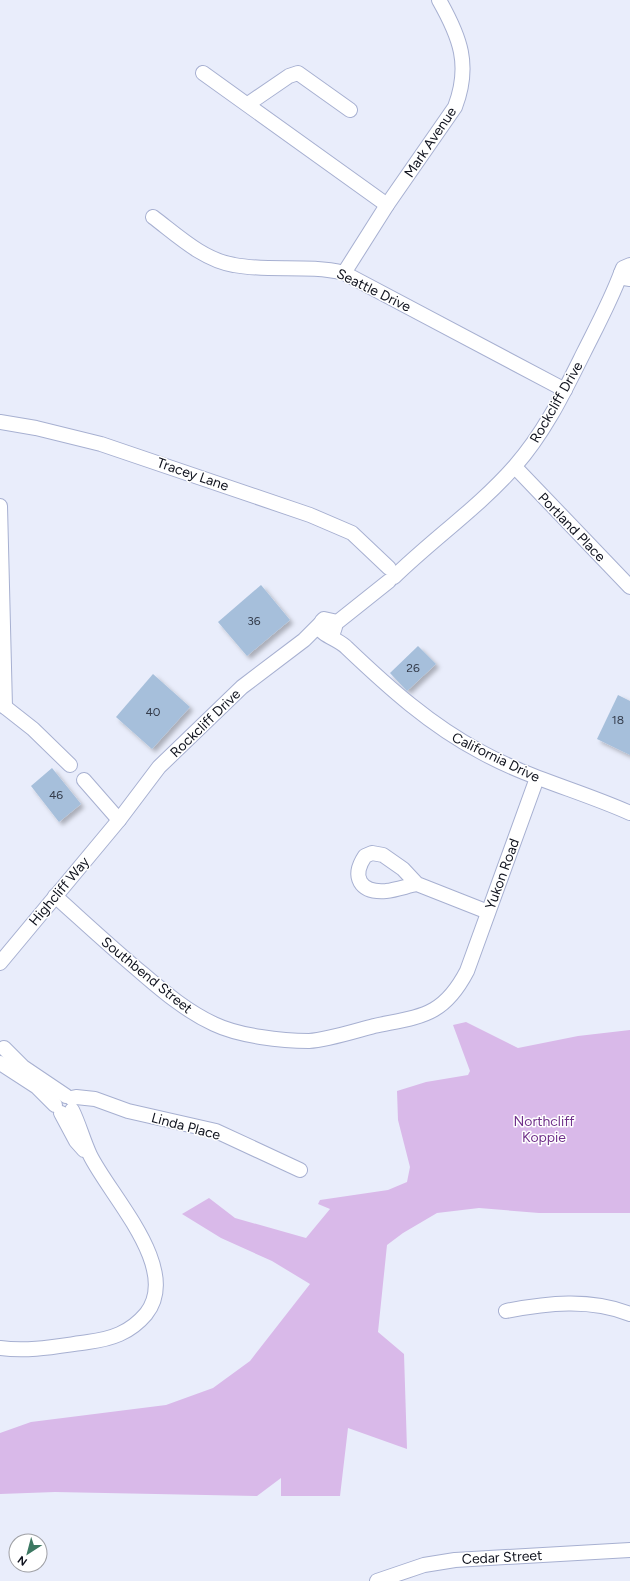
<svg xmlns="http://www.w3.org/2000/svg" width="630" height="1581" font-family="Figtree,sans-serif">
<style>
.green{fill:#d9b9e9}
.building{fill:#a6bfdb;filter:url(#shadow)}
.lines{fill:none;stroke-linecap:round;stroke-linejoin:round}
.minor-casing{stroke:#a7b0d1;stroke-width:16}
.minor{stroke:#fff;stroke-width:14}
.labels{text-anchor:middle;stroke-width:3;stroke-linejoin:round;paint-order:stroke}
.number-label{font-size:12px;fill:#353d4c}
.street-label{font-size:14px;fill:#0f121d;stroke:#fff}
.park-label{font-size:14px;fill:#70318a;stroke:#fff}
</style>
<defs>
<filter id="shadow"><feDropShadow dx="3.5" dy="3.5" stdDeviation="2" flood-color="#0004"/></filter>
</defs>
<rect width="100%" height="100%" fill="#e9edfb"/>
<!-- green -->
<path class="green" d="M 466,1022 L 518,1048 L 578,1036 L 630,1030 L 630,1213 L 539,1213 L 479,1208 L 437,1213 L 403,1233 L 387,1245 L 378,1332 L 404,1354 L 407,1449 L 348,1428 L 340,1496 L 281,1496 L 281,1478 L 257,1496 L 55,1492 L 0,1494 L 0,1433 L 31,1422 L 166,1405 L 213,1388 L 250,1361 L 310,1284 L 272,1261 L 221,1238 L 182,1214 L 209,1198 L 235,1218 L 306,1238 L 330,1209 L 318,1204 L 320,1200 L 388,1190 L 407,1182 L 410,1167 L 398,1120 L 397,1091 L 426,1082 L 468,1075 L 470,1071 L 453,1025 Z"/>
<!-- building -->
<g class="building">
<path d="M 261,585 L 290,620 L 247,656 L 218,622 Z"/>
<path d="M 418,646 L 436,664 L 407,691 L 390,673 Z"/>
<path d="M 153,674 L 190,707 L 152,749 L 116,717 Z"/>
<path d="M 618,695 L 630,701 L 630,755 L 597,739 Z"/>
<path d="M 52,768 L 81,804 L 59,822 L 31,786 Z"/>
</g>
<g class="lines">
<!-- minor casing -->
<g class="minor-casing">
<g id="minor">
<path d="M 203,73 L 387,205"/>
<path d="M 248,104 L 289,76 L 298,73 L 350,110"/>
<path d="M 153,217 C 177,235 203,260 234,265 C 271,272 307,264 344,273 L 565,390"/>
<path d="M 630,265 L 623,268 L 621,273 L 624,278 L 630,279"/>
<path d="M 344,273 L 387,205 L 455,107 C 471,65 460,37 439,0"/>
<path d="M 0,422 L 36,428 L 101,444 L 310,515 L 352,533 L 389,568"/>
<path d="M 515,467 L 630,587"/>
<path d="M 0,506 L 5,707"/>
<path d="M 394,577 C 433,539 479,507 515,466 C 545,432 564,392 584,352 C 597,326 611,300 621,273"/>
<path d="M 335,624 L 389,581"/>
<path d="M 328,635 L 333,633 L 335,627 L 333,621 L 324,619 L 322,621 L 319,627 C 321,635 340,640 347,648 C 388,687 430,725 481,752 C 528,778 581,791 630,813"/>
<path d="M 5,707 L 33,729 L 70,765"/>
<path d="M 84,780 L 119,820"/>
<path d="M 417,884 C 407,886 396,890 386,891 C 360,893 351,877 365,856 L 372,853 L 383,855 L 403,869 L 417,884 L 488,912"/>
<path d="M 55,896 C 84,922 113,949 143,974 C 165,993 188,1012 214,1024 C 239,1036 282,1041 309,1041 C 327,1040 355,1031 374,1026 C 421,1016 443,1017 467,971 L 537,778"/>
<path d="M 0,963 L 119,820 L 159,767 L 242,687 L 304,640 L 320,624"/>
<path d="M 4,1048 L 23,1067 L 66,1096"/>
<path d="M 0,1063 L 37,1087 L 55,1105"/>
<path d="M 71,1098 L 76,1097 L 95,1099 L 128,1111 L 216,1131 L 300,1170"/>
<path d="M 61,1113 L 76,1141 L 84,1150"/>
<path d="M 506,1311 C 547,1303 590,1298 630,1314"/>
<path d="M 0,1348 C 30,1352 58,1346 88,1342 C 111,1339 130,1333 146,1314 C 182,1269 110,1196 90,1155 C 83,1140 79,1124 72,1110"/>
<path d="M 377,1581 L 424,1565 L 455,1560 L 630,1550"/>
</g>
</g>
<!-- minor -->
<use href="#minor" class="minor"/>
</g>
<g class="labels">
<!-- number labels -->
<g class="number-label">
<text x="254" y="625">36</text>
<text x="413" y="672">26</text>
<text x="153" y="716">40</text>
<text x="618" y="724">18</text>
<text x="56" y="799">46</text>
</g>
<!-- street labels -->
<g class="street-label">
<text transform="translate(430 142) rotate(-56)" y="5">Mark Avenue</text>
<text transform="translate(374 290) rotate(26)" y="5">Seattle Drive</text>
<text transform="translate(556 402) rotate(-60)" y="5">Rockcliff Drive</text>
<text transform="translate(193 474) rotate(19)" y="5">Tracey Lane</text>
<text transform="translate(572 527) rotate(46)" y="5">Portland Place</text>
<text transform="translate(205 723) rotate(-44)" y="5">Rockcliff Drive</text>
<text transform="translate(496 757) rotate(26)" y="5">California Drive</text>
<text transform="translate(502 874) rotate(-70)" y="5">Yukon Road</text>
<text transform="translate(59 891) rotate(-50)" y="5">Highcliff Way</text>
<text transform="translate(147 975) rotate(39)" y="5">Southbend Street</text>
<text transform="translate(186 1126) rotate(15)" y="5">Linda Place</text>
<text transform="translate(502 1557) rotate(-3)" y="5">Cedar Street</text>
</g>
<!-- park labels -->
<g class="park-label">
<text x="544" y="1126">Northcliff<tspan x="544" dy="16">Koppie</tspan></text>
</g>
</g>
<!-- north arrow -->
<g transform="translate(28 1553) rotate(216)"><circle r="19" fill="#ffffff" stroke="#9fa0a5"/>
<path d="M0-3L7 15L0 10L-7 15Z" fill="#3c7862"/>
<text y="-6" font-size="11" font-weight="bold" text-anchor="middle" fill="#0f121d">N</text>
</g>
</svg>
